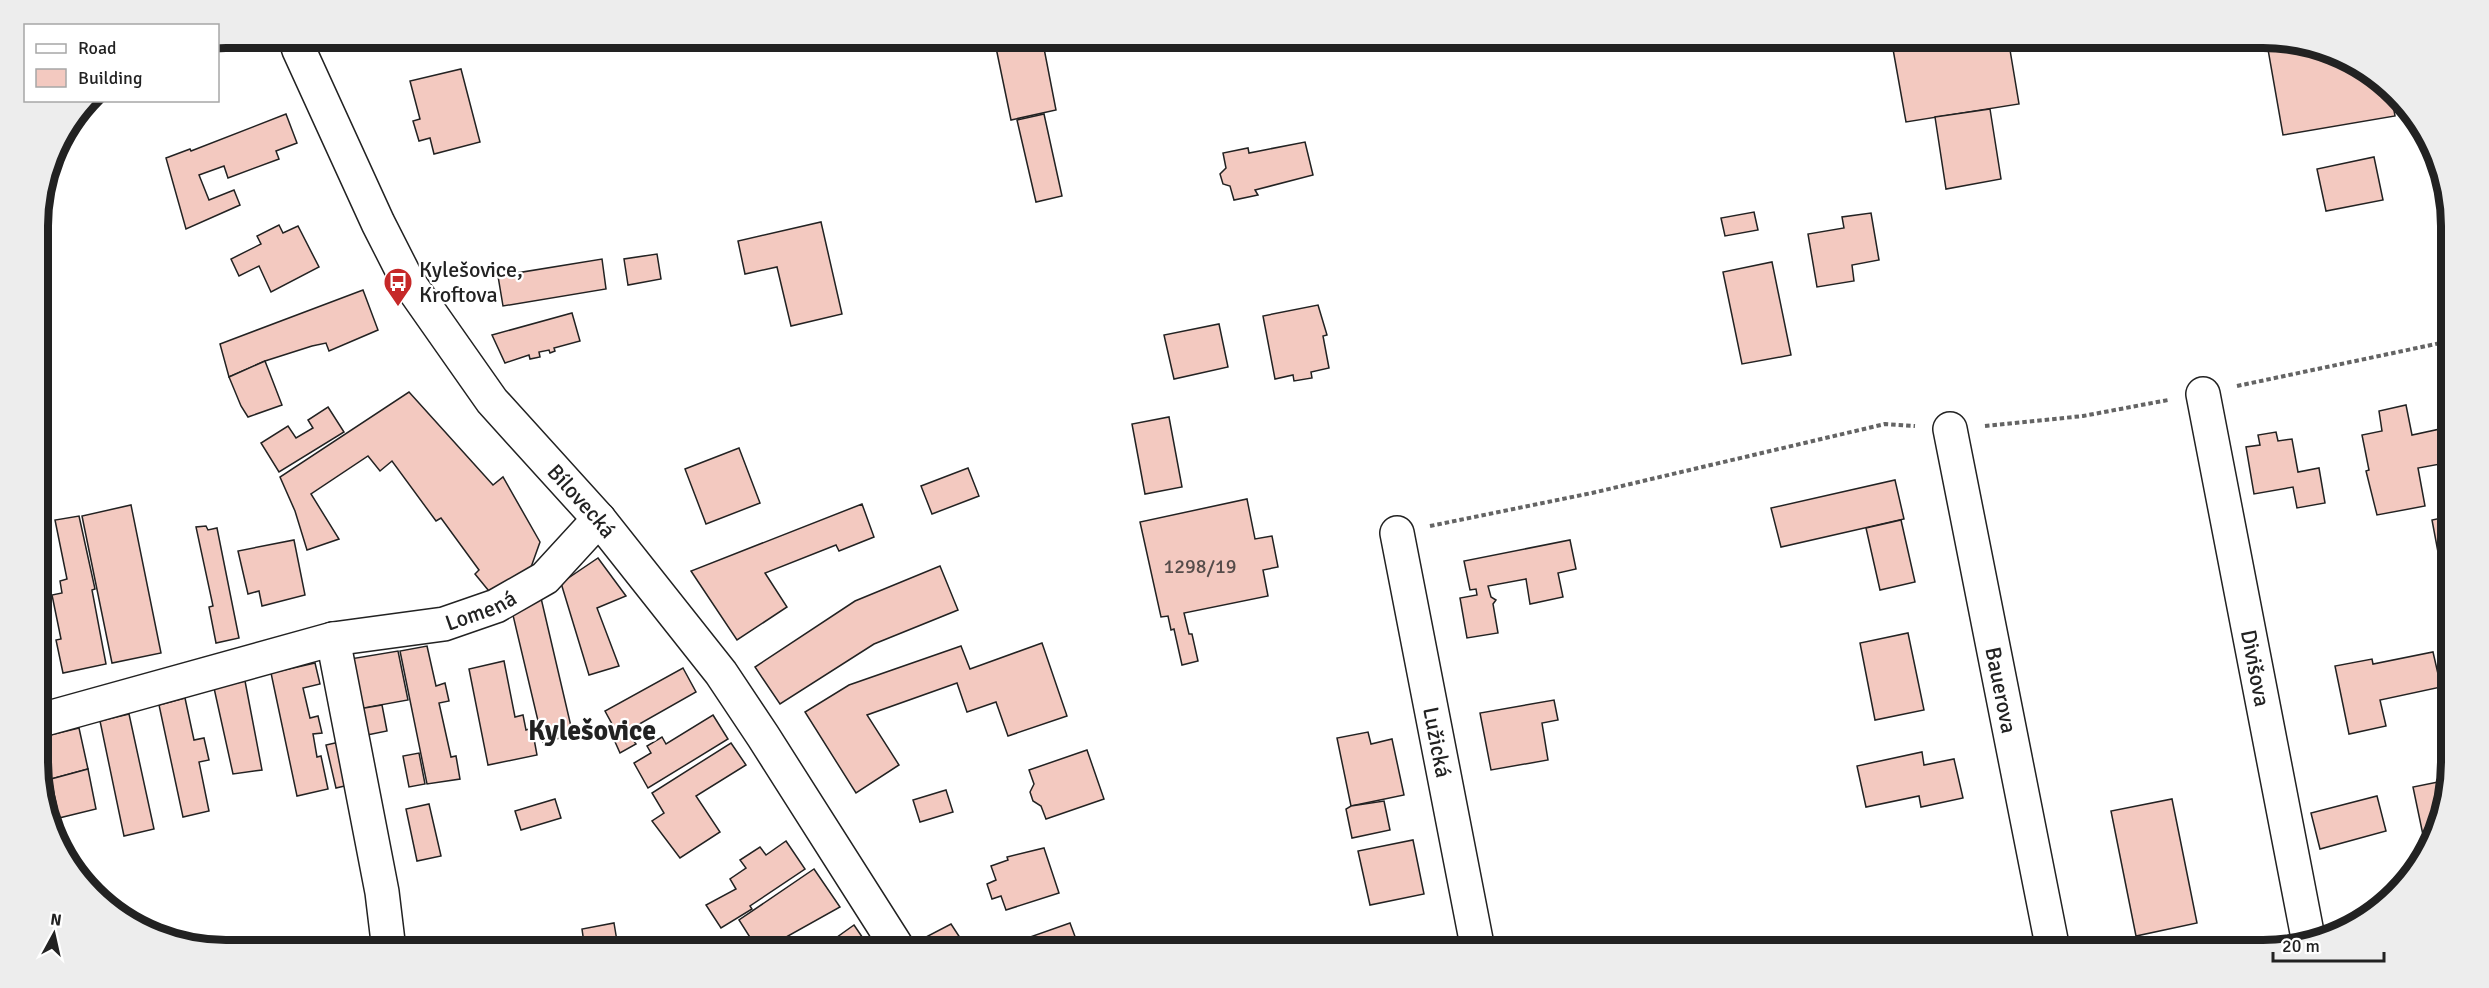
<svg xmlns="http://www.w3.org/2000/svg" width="2489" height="988" font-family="Signika,sans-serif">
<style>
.building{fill:#f3c9c0;stroke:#222;stroke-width:1.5}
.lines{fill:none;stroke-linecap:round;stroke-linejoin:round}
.street-casing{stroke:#222;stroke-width:36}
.secondary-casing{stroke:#222;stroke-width:36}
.path{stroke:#646464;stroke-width:4;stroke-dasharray:4.5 3;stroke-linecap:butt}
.street{stroke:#fff;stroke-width:33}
.secondary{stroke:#fff;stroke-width:33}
.labels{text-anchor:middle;stroke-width:4.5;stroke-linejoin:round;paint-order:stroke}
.number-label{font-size:20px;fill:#564c4a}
.poi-label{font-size:22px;fill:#222;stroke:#fff;text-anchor:start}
.street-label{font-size:22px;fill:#222;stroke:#fff}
.district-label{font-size:28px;font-weight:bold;fill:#222;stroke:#fff}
.rim{fill:none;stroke:#222;stroke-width:8}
</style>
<rect width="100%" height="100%" fill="#fff"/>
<!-- building -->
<g class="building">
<path d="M 332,38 L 384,38 L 336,50 Z"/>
<path d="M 994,38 L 1042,38 L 1056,110 L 1011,120 Z"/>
<path d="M 1891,38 L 2008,38 L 2019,104 L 1906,122 Z"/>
<path d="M 2266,38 L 2307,45 L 2309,56 L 2331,53 L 2391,93 L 2395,116 L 2283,135 Z"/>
<path d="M 461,69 L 480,142 L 434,154 L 430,138 L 419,141 L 413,121 L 420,119 L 410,81 Z"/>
<path d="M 1990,109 L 2001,179 L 1946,189 L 1935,117 Z"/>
<path d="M 286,114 L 297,143 L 276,151 L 279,159 L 228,178 L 224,166 L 199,175 L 209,200 L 234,190 L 240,205 L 186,229 L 166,158 L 190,149 L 191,151 Z"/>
<path d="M 1044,114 L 1062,196 L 1036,202 L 1017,120 Z"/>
<path d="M 1305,142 L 1313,175 L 1255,190 L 1258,195 L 1234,200 L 1230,186 L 1223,184 L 1220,174 L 1226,168 L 1223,153 L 1248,148 L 1249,153 Z"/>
<path d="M 2374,157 L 2383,200 L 2326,211 L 2317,169 Z"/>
<path d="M 1754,212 L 1758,230 L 1725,236 L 1721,218 Z"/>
<path d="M 1871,213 L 1879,260 L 1852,265 L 1854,281 L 1817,287 L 1808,234 L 1844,228 L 1842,217 Z"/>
<path d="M 821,222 L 842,314 L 791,326 L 777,267 L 745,274 L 738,241 Z"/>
<path d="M 279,225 L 283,233 L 298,226 L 319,267 L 271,292 L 259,266 L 239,276 L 231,259 L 261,244 L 257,236 Z"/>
<path d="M 657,254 L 661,279 L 628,285 L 624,259 Z"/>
<path d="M 602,259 L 606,289 L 503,306 L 498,276 Z"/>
<path d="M 1772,262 L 1791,355 L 1742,364 L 1723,272 Z"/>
<path d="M 363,290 L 378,330 L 329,351 L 326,343 L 312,346 L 265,361 L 229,377 L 220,344 Z"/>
<path d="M 1318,305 L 1327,335 L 1323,336 L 1329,368 L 1311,372 L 1312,378 L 1294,381 L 1293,375 L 1275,379 L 1263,316 Z"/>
<path d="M 572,313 L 580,341 L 554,348 L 555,351 L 550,353 L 549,350 L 539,352 L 540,357 L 530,359 L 529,355 L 505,363 L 492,335 Z"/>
<path d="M 1219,324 L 1228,367 L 1174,379 L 1164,335 Z"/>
<path d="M 265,361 L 282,405 L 248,417 L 241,406 L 229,377 Z"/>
<path d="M 409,392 L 493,485 L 503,477 L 540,542 L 530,570 L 493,596 L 475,574 L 479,570 L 441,518 L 436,521 L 392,461 L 380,471 L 368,456 L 311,494 L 339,539 L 307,550 L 295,511 L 280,477 Z"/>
<path d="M 2406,405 L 2412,435 L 2440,429 L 2446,463 L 2418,468 L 2425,506 L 2377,515 L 2366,471 L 2369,470 L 2362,435 L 2382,431 L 2379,411 Z"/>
<path d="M 328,407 L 344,432 L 279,472 L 261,443 L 288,426 L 296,438 L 313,428 L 308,420 Z"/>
<path d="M 1169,417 L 1182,487 L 1145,494 L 1132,424 Z"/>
<path d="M 2276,432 L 2278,441 L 2292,439 L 2298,472 L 2319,468 L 2325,503 L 2297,508 L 2293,487 L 2254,494 L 2246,447 L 2260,445 L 2258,435 Z"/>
<path d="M 739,448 L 760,503 L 706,524 L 685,469 Z"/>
<path d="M 968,468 L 979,496 L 932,514 L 921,486 Z"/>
<path d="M 1895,480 L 1904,519 L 1781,547 L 1771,508 Z"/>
<path d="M 1247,499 L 1255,539 L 1272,536 L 1278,567 L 1263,570 L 1268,596 L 1184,613 L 1189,634 L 1192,634 L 1198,661 L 1182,665 L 1174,629 L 1171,630 L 1168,616 L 1161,617 L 1140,522 Z"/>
<path d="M 862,504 L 874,537 L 839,551 L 836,545 L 765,573 L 787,607 L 737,640 L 691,571 Z"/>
<path d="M 131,505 L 161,653 L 112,663 L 82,516 Z"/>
<path d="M 79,516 L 95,589 L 92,590 L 106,664 L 63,673 L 56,640 L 61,639 L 52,595 L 62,593 L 60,581 L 67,579 L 55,520 Z"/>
<path d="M 2451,516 L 2451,565 L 2441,568 L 2432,520 Z"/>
<path d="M 1901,520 L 1915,582 L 1880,590 L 1866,528 Z"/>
<path d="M 206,526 L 208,530 L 217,528 L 239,638 L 216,643 L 209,607 L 213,606 L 196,527 Z"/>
<path d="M 294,540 L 305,595 L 262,606 L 259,591 L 248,594 L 238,551 Z"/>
<path d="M 1570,540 L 1576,569 L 1558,573 L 1563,597 L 1530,604 L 1526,579 L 1488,586 L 1491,597 L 1496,600 L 1493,604 L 1498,633 L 1467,638 L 1460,598 L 1477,595 L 1476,589 L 1470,590 L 1464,561 Z"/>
<path d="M 598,558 L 626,596 L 597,608 L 619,666 L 589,675 L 561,583 Z"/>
<path d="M 940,566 L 958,610 L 874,644 L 780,704 L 755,667 L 855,601 Z"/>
<path d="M 541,598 L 573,735 L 543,742 L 512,611 Z"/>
<path d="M 1908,633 L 1924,710 L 1875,720 L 1860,643 Z"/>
<path d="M 1042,643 L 1067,716 L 1008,736 L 996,702 L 967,712 L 957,683 L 867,715 L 899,765 L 856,793 L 805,712 L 849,685 L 961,646 L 970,669 Z"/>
<path d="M 427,646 L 436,686 L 445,683 L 449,701 L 439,703 L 451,757 L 456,756 L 460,779 L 427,784 L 400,651 Z"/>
<path d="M 398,651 L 408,700 L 353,710 L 344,660 Z"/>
<path d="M 2433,652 L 2441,687 L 2380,700 L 2386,726 L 2349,734 L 2335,666 L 2372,659 L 2373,664 Z"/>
<path d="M 504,661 L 515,717 L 523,715 L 526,730 L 532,728 L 537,755 L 488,765 L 469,669 Z"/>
<path d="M 315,663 L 320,684 L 303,688 L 310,718 L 318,716 L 322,733 L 313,734 L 317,757 L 321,756 L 328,789 L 297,796 L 271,673 Z"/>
<path d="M 683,668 L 696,692 L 627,731 L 636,744 L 620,753 L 608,726 L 612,724 L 605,711 Z"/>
<path d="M 245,681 L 262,770 L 233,774 L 214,688 Z"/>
<path d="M 185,698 L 194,740 L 204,738 L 209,760 L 199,762 L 209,811 L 183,817 L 159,705 Z"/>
<path d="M 1554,700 L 1558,720 L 1542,723 L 1548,760 L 1491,770 L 1480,713 Z"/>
<path d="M 382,705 L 387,731 L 357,737 L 353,710 Z"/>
<path d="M 129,714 L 154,829 L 124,836 L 100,721 Z"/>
<path d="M 713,715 L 728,739 L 648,788 L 634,763 L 651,753 L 647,746 L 662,737 L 666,744 Z"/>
<path d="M 79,728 L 88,769 L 51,779 L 42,737 Z"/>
<path d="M 1368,732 L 1371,744 L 1392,739 L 1404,795 L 1351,806 L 1337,738 Z"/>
<path d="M 344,741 L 353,784 L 336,788 L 326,745 Z"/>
<path d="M 731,743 L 746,765 L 696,796 L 720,832 L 680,858 L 652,821 L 664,813 L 652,793 Z"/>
<path d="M 1087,750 L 1104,799 L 1046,819 L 1041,806 L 1033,801 L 1030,792 L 1034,784 L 1029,770 Z"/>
<path d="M 1922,752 L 1924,765 L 1954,759 L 1963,798 L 1921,807 L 1919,796 L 1866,807 L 1857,766 Z"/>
<path d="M 419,753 L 425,784 L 409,787 L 403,756 Z"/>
<path d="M 88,769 L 96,809 L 59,818 L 51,779 Z"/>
<path d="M 2448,780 L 2441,823 L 2436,832 L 2423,835 L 2413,787 Z"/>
<path d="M 946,790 L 953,812 L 920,822 L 913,800 Z"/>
<path d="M 2377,796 L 2386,831 L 2320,849 L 2311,813 Z"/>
<path d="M 555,799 L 561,818 L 521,830 L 515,811 Z"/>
<path d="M 2172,799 L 2197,923 L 2136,936 L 2111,811 Z"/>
<path d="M 1384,801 L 1390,830 L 1352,838 L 1346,809 L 1351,806 Z"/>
<path d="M 429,804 L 441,856 L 417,861 L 406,809 Z"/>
<path d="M 1413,840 L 1424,894 L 1370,905 L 1358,851 Z"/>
<path d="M 786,841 L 805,869 L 750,906 L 752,909 L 721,928 L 706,905 L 736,889 L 730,879 L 746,868 L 740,860 L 760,847 L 766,855 Z"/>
<path d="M 1044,848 L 1059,893 L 1006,910 L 1001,896 L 992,899 L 987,884 L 996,880 L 991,866 L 1008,860 L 1007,857 Z"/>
<path d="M 814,869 L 840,907 L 763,950 L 758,950 L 739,920 Z"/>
<path d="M 614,923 L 618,947 L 635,944 L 636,950 L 585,950 L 582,929 Z"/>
<path d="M 1070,923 L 1080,950 L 993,950 Z"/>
<path d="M 951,924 L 968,950 L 934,950 L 926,937 Z"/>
<path d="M 854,925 L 869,947 L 864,950 L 819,950 Z"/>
</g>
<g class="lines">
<!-- street casing -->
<g class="street-casing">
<g id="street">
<path id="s1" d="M 2203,394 L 2309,943"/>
<path id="s2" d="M 1950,429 L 2053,950"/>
<path id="s3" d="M 1397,533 L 1478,950"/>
<path d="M 333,639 L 382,892 L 389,950"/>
<path id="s4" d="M 41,720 L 333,639 L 444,624 L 496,606 L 545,578 L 599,519"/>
</g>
</g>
<!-- secondary casing -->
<g class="secondary-casing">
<g id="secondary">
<path id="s5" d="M 295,38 L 299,50 L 378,223 L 407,280 L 492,401 L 599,519 L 721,673 L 763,736 L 899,950"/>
</g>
</g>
<!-- path -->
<g class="path">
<path d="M 2237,386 L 2450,341"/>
<path d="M 1985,426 L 2083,416 L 2168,400"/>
<path d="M 1430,526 L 1592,493 L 1885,424 L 1915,426"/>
</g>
<!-- street -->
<use href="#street" class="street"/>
<!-- secondary -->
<use href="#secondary" class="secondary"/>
</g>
<!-- icons -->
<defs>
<g id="bus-pin" transform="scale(1.5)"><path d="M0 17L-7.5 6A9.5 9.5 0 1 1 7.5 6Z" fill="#c62828" stroke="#fff"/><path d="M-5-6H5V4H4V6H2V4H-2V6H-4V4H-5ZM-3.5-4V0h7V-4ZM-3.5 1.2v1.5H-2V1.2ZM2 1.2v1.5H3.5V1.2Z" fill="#fff"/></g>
</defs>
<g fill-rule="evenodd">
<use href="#bus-pin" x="398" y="282"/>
</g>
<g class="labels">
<!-- number labels -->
<g class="number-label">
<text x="1200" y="573">1298/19</text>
</g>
<!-- poi labels -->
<g class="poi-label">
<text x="419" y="277">Kylešovice,<tspan x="419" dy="25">Kroftova</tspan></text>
</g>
<!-- street labels -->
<g class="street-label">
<text dy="8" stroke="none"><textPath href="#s5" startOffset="549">Bílovecká</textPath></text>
<text dy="8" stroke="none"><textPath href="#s4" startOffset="454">Lomená</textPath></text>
<text dy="8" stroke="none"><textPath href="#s1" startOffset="279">Divišova</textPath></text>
<text dy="8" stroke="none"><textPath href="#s2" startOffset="266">Bauerova</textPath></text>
<text dy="8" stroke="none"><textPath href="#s3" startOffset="213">Lužická</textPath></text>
</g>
<!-- district labels -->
<g class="district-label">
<text x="592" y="740">Kylešovice</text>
</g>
</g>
<!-- crop -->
<path d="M0 0H2489V988H0ZM226 48H2263A178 178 0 0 1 2441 226V762A178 178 0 0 1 2263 940H226A178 178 0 0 1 48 762V226A178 178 0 0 1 226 48Z" fill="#ededed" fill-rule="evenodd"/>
<path class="rim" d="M226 48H2263A178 178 0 0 1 2441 226V762A178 178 0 0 1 2263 940H226A178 178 0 0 1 48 762V226A178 178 0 0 1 226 48Z"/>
<!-- legend -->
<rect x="24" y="24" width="195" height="78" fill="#ffffff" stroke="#a7a7a7" stroke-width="1.5"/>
<rect x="36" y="44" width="30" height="9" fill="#ffffff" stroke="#a7a7a7" stroke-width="1.5"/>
<text x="78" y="54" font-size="18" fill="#222222">Road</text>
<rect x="36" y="69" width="30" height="18" fill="#f3c9c0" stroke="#a7a7a7" stroke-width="1.5"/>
<text x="78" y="84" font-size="18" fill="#222222">Building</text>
<!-- north arrow -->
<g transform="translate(54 934) rotate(8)" stroke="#ffffff" stroke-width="4.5" paint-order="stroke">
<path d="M0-4.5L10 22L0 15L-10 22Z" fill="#222222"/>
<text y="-9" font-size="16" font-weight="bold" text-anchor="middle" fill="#222222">N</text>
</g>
<!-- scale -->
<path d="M2273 952v9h111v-9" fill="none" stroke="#222222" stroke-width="3"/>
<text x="2282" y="952" font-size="18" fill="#222222" stroke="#ffffff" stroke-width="4.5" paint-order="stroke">20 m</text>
</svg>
